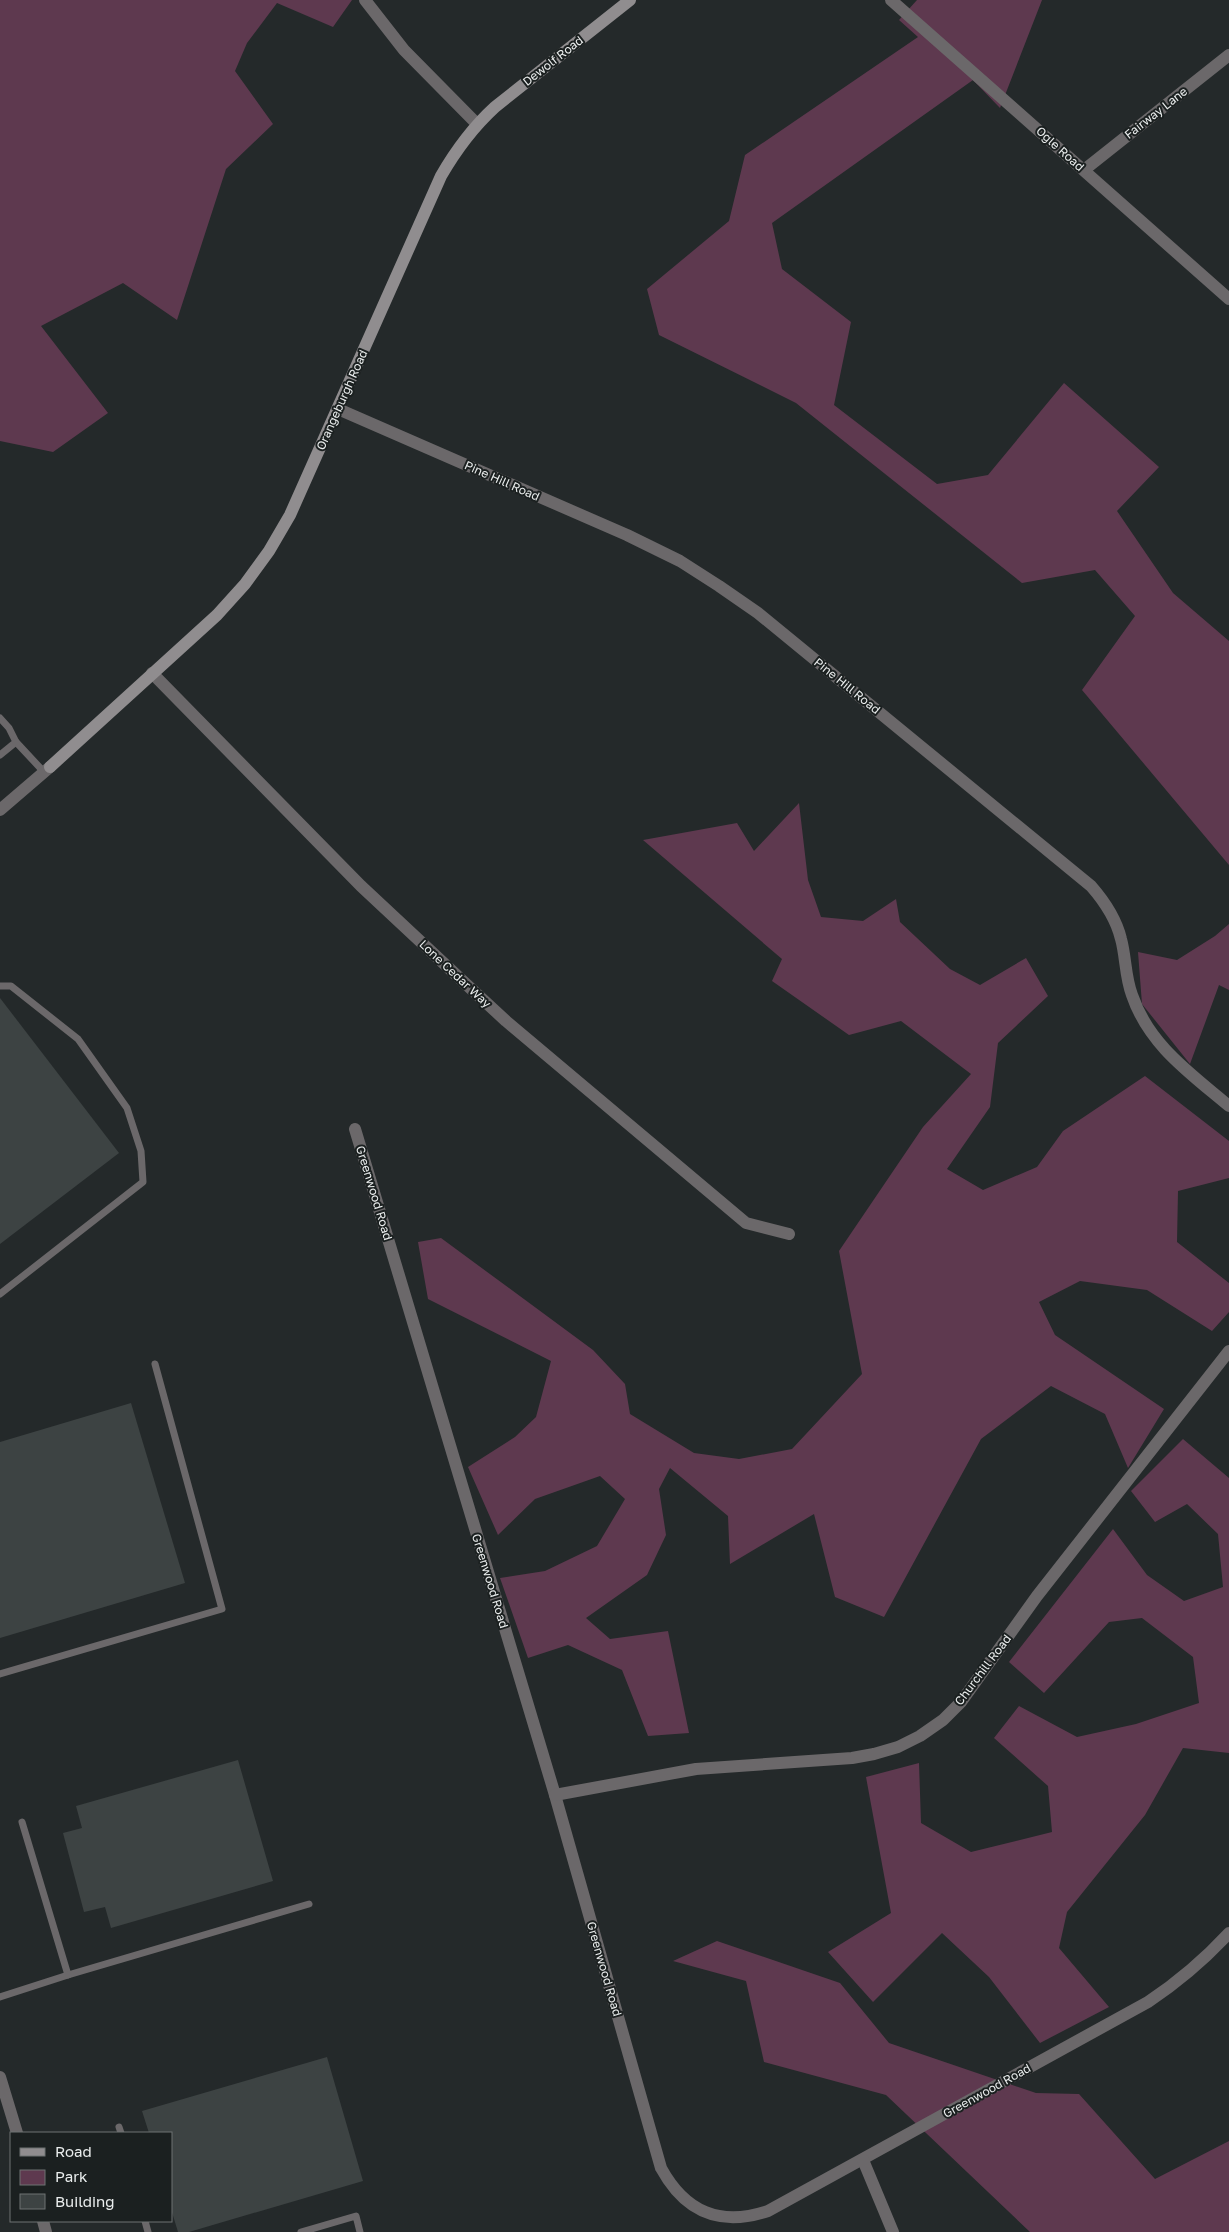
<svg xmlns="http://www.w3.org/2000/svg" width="1229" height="2232" font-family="'Golos Text',sans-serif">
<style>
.green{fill:#5e394f}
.building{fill:#3d4343}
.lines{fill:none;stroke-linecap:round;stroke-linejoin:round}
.service{stroke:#6b686a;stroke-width:7}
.minor{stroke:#6b686a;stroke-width:12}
.tertiary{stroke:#6b686a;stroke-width:12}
.secondary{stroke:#908d8f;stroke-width:12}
.labels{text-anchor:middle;stroke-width:4;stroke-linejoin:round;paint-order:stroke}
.street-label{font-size:12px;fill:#eaeded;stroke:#1b2020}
</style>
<rect width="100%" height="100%" fill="#24292a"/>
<!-- green -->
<g class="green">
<path d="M 0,0 L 352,0 L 333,27 L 277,3 L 247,43 L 235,71 L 273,124 L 226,169 L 177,320 L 123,283 L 41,326 L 108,413 L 53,452 L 0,441 Z"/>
<path d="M 917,0 L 1042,0 L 1000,108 L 973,80 L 772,223 L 782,269 L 851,322 L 834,405 L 937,484 L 988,475 L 1064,383 L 1159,467 L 1117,511 L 1173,593 L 1229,641 L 1229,865 L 1082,690 L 1135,616 L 1095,570 L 1022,583 L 796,403 L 659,335 L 647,289 L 729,221 L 745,155 L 918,37 L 899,20 Z"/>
<path d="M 799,803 L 808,880 L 821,917 L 863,921 L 896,899 L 900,922 L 950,969 L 980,985 L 1026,958 L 1048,996 L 998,1043 L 990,1107 L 947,1169 L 983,1190 L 1037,1167 L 1063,1131 L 1145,1076 L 1229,1141 L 1229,1178 L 1178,1191 L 1177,1242 L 1229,1283 L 1229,1312 L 1212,1331 L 1147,1290 L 1080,1281 L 1039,1302 L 1055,1335 L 1164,1409 L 1128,1468 L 1105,1414 L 1051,1386 L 981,1439 L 884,1617 L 835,1597 L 814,1514 L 730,1564 L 728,1516 L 670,1468 L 659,1489 L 666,1535 L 647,1575 L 586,1618 L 610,1639 L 668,1631 L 689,1733 L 648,1736 L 622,1670 L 568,1645 L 528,1658 L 500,1578 L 545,1571 L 597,1546 L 625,1499 L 600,1476 L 535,1499 L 498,1535 L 468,1467 L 515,1437 L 536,1417 L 551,1361 L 428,1299 L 418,1242 L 441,1238 L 593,1350 L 625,1384 L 630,1414 L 694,1453 L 739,1459 L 792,1449 L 862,1374 L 839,1251 L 923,1127 L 971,1074 L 901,1021 L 849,1035 L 772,981 L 782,959 L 643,840 L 737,823 L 754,851 Z"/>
<path d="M 1229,924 L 1229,990 L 1219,985 L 1190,1064 L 1142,1004 L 1138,952 L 1177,960 L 1215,936 Z"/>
<path d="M 1183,1439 L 1229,1478 L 1229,1753 L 1183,1748 L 1145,1815 L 1067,1912 L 1059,1948 L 1109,2007 L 1040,2043 L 989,1977 L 942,1933 L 873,2002 L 828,1952 L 891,1913 L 866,1777 L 919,1763 L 921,1823 L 971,1852 L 1052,1832 L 1048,1786 L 994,1738 L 1019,1706 L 1077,1737 L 1136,1724 L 1199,1703 L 1193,1657 L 1142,1618 L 1109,1622 L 1044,1693 L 1009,1662 L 1113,1529 L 1147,1575 L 1184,1601 L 1223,1587 L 1218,1534 L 1187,1504 L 1155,1522 L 1131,1491 Z"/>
<path d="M 717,1941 L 840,1983 L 889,2043 L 1036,2093 L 1079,2094 L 1155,2179 L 1229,2141 L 1229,2232 L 1030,2232 L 886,2095 L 764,2062 L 746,1981 L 673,1961 Z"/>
</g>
<!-- building -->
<g class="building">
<path d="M 0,998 L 119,1153 L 0,1244 Z"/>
<path d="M 131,1403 L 185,1583 L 0,1638 L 0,1442 Z"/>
<path d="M 238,1760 L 273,1881 L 111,1928 L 105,1907 L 84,1912 L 63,1833 L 82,1828 L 76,1806 Z"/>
<path d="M 327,2057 L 363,2181 L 189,2232 L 178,2232 L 171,2209 L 171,2133 L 149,2133 L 142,2111 Z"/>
</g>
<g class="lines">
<!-- service -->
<g class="service">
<path d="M 0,718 L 9,728 L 16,742 L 0,755"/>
<path d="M 16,742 L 44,772"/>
<path d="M 0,986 L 11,986 L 78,1039 L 127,1108 L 141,1151 L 143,1182 L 0,1294"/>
<path d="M 0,1674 L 222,1609 L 155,1364"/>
<path d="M 22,1822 L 68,1975"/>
<path d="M 0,1997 L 68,1975 L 309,1904"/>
<path d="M 119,2127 L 121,2133"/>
<path d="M 145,2221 L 148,2232"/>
<path d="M 301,2232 L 356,2216 L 360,2232"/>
</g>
<!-- minor -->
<g class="minor">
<path d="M 891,0 L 1229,299"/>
<path d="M 1084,170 L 1229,55"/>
<path d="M 338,409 L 627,535 L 680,561 L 719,586 L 758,613 L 1091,886 C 1105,902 1116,918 1121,939 C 1126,957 1125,977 1132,995 C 1149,1045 1190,1073 1229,1106"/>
<path d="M 152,673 L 361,886 L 467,985 L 506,1021 L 746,1223 L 789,1234"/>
<path d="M 355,1129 L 555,1795 L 661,2168 C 685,2212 720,2227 768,2211 L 1148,2002 C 1178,1982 1204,1960 1229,1933"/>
<path d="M 555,1795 L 696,1769 L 852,1758 L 874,1754 L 898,1747 L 920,1736 L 943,1720 L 961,1702 L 1037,1596 L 1229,1351"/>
<path d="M 0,2077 L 17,2133"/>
<path d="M 863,2160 L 893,2232"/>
<path d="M 43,2221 L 46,2232"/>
</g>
<!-- tertiary -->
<g class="tertiary">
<path d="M 365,0 L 404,50 L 477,124"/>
<path d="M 0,810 L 50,767"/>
</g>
<!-- secondary -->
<path class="secondary" d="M 50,767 L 217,615 L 245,584 L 269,551 L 290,515 L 441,176 C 456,150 472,128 495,107 L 630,0"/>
</g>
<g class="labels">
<!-- street labels -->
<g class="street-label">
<text transform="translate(553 61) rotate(-38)" y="4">Dewolf Road</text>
<text transform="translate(1156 113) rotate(-38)" y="4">Fairway Lane</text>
<text transform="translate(1060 149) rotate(42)" y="4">Ogle Road</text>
<text transform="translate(342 400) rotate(-66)" y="4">Orangeburgh Road</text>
<text transform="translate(502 481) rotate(24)" y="4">Pine Hill Road</text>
<text transform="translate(847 686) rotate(39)" y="4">Pine Hill Road</text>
<text transform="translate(455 974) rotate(43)" y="4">Lone Cedar Way</text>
<text transform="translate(374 1193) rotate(73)" y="4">Greenwood Road</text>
<text transform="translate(490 1581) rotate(73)" y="4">Greenwood Road</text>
<text transform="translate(983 1670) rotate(-53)" y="4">Churchill Road</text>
<text transform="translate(604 1969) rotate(74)" y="4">Greenwood Road</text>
<text transform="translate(987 2091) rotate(-29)" y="4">Greenwood Road</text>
</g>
</g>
<!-- legend -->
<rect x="10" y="2132" width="162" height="90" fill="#1b2020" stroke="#6e7272"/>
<rect x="20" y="2148" width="25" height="8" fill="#908d8f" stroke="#6e7272"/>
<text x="55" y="2157" font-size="15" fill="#eaeded">Road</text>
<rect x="20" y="2170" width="25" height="15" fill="#5e394f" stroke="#6e7272"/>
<text x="55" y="2182" font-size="15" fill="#eaeded">Park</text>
<rect x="20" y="2194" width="25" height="15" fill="#3d4343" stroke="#6e7272"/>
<text x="55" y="2207" font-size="15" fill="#eaeded">Building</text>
</svg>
